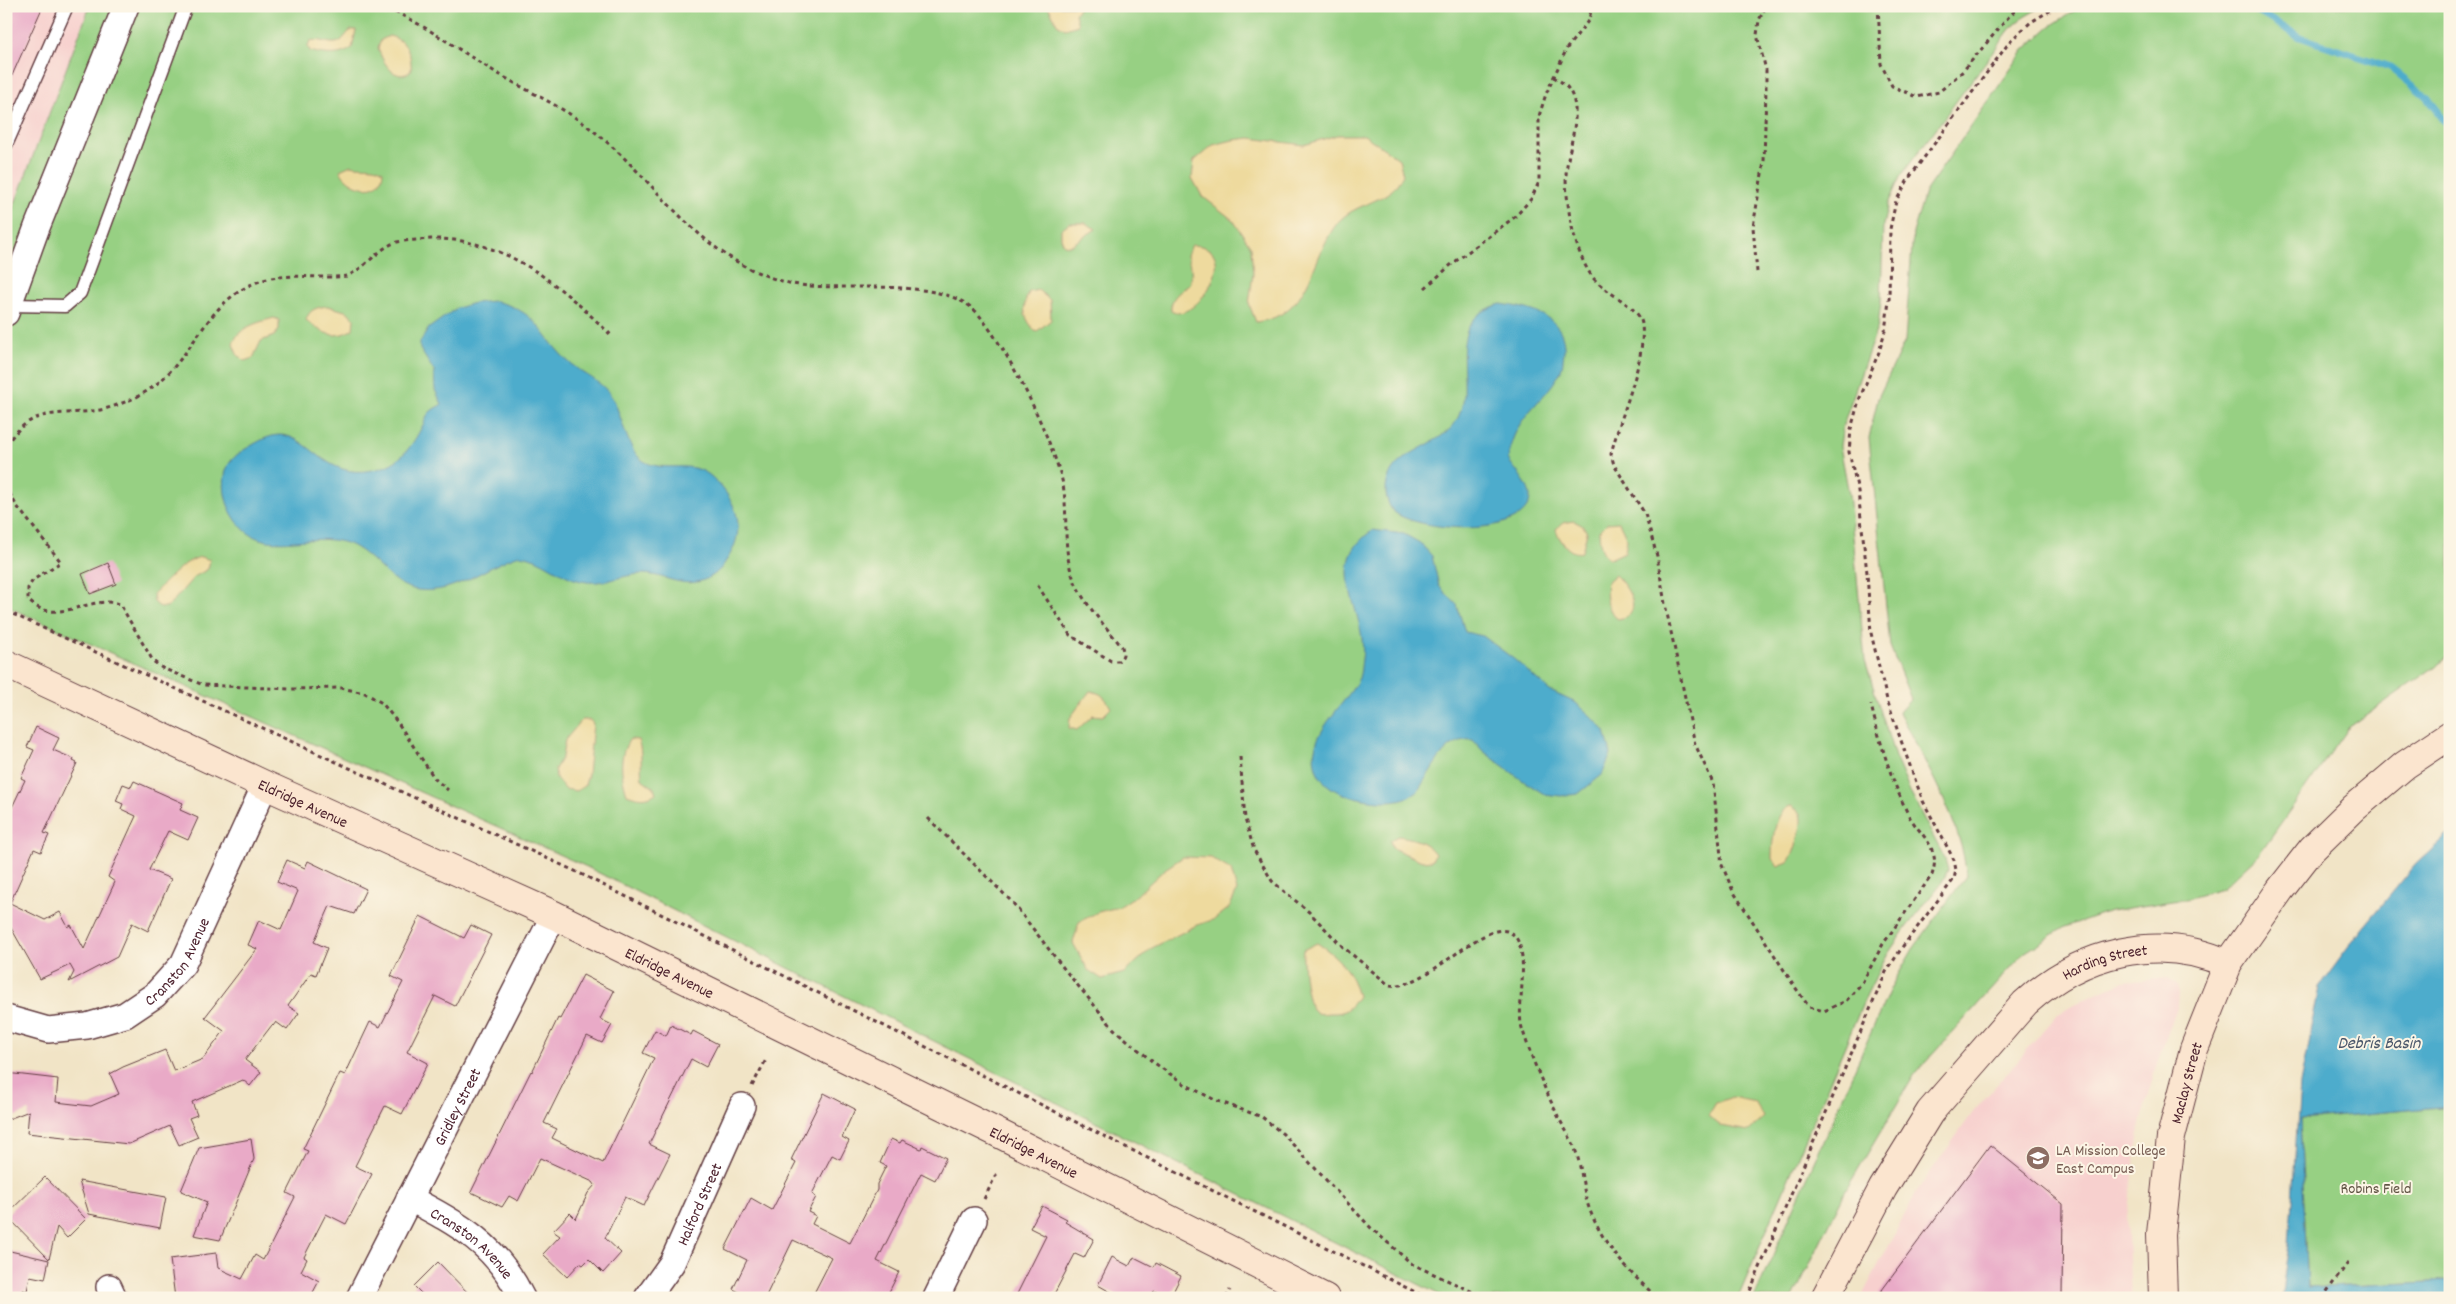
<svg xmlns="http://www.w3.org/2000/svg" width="2456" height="1304" font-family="Dekko,sans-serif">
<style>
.built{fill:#f7d0ce}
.green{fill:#97d083;stroke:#707857}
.sand{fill:#eeda9e;stroke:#9c7c64}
.water{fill:#4daccc;stroke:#4c667c}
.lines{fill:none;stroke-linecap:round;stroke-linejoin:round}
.stream{stroke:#4daccc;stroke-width:7}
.building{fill:#e9aac7}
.lane-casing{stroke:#633d42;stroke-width:15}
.street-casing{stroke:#633d42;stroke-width:28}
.secondary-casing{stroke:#633d42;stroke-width:30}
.path{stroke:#633d42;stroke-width:3;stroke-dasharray:4 4;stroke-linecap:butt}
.lane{stroke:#fff;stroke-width:12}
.street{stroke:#fff;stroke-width:25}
.secondary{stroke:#fbe5cf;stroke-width:28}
.labels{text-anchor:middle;stroke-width:4;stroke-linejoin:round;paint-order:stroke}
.street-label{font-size:16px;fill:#4a1f2b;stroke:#fcf5e5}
.education-label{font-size:16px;fill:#785e54;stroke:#fcf5e5;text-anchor:start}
.park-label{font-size:16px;fill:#615445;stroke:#fcf5e5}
.water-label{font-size:18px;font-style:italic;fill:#4b576b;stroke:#fcf5e5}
</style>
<rect width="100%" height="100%" fill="#fcf5e5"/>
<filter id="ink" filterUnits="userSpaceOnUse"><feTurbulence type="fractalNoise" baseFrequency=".02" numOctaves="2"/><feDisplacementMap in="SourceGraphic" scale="10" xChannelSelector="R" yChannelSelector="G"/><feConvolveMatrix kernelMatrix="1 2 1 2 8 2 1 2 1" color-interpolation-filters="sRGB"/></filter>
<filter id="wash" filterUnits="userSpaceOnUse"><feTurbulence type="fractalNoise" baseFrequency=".0096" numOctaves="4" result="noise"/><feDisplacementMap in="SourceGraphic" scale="20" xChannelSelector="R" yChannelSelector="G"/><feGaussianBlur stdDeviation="1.12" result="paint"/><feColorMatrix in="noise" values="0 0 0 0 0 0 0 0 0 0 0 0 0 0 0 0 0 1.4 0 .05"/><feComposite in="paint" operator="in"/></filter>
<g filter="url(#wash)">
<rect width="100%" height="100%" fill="#f1e4c6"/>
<!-- built -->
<g class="built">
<path d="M 6,6 L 90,6 L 6,227 Z"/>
<path d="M 2167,978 L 2176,984 L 2179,992 L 2178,1004 L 2156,1066 L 2140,1124 L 2127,1216 L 2131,1298 L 1861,1298 L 1917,1191 L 1974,1111 L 2058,1014 L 2097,992 L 2124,982 Z"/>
</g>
<!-- green -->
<g class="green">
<path d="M 90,6 L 2043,6 L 2024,17 L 2010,29 L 1900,177 L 1888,204 L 1883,225 L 1881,301 L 1878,325 L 1843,425 L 1840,446 L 1849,494 L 1865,661 L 1895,757 L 1912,796 L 1945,859 L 1948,870 L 1942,882 L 1905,929 L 1885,958 L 1867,994 L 1738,1298 L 1446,1298 L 587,867 L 6,606 L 6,227 Z"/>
<path d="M 2082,6 L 2450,6 L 2450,656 L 2348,728 L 2259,854 L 2222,889 L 2186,899 L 2110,911 L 2065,927 L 2024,953 L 1915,1074 L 1847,1188 L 1793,1298 L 1754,1298 L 1891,987 L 1913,949 L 1966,876 C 1965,827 1921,756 1899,712 L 1911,699 L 1890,646 L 1869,438 L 1878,398 L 1905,341 L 1913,233 L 1925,192 L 2024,50 L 2049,27 Z"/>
<path d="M 2450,1106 L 2450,1281 L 2308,1288 L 2300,1120 Z"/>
</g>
<!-- sand -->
<g class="sand">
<path d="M 1048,6 L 1080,6 L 1075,14 L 1078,25 L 1065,29 L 1057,24 Z"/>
<path d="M 351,30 L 356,30 L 352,48 C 340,57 325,55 310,51 L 308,47 L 310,41 C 319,38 331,46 339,42 C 343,40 347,33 351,30 Z"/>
<path d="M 389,36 C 407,40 412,54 411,71 C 395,84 382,61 378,48 L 381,40 Z"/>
<path d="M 1337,135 L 1364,135 L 1399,159 L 1403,175 C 1400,179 1396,187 1392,190 C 1377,203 1353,206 1339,221 C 1310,255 1313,316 1256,322 L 1249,304 L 1253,274 L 1251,247 L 1233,220 L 1202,196 L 1192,178 L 1194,161 L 1213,145 L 1233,140 L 1250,138 L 1304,145 Z"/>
<path d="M 351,165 C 362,168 374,164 383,171 C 382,198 347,188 340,170 Z"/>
<path d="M 1069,223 L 1085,223 L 1096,229 L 1070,246 L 1064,245 L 1061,238 L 1061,229 Z"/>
<path d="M 1192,245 C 1247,246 1195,326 1171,311 C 1170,297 1180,292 1190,284 L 1192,273 L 1187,255 Z"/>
<path d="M 1038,290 L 1050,300 L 1051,320 L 1036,332 C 1024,318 1021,309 1029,292 Z"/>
<path d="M 328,306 L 348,312 L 354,319 L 353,329 C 334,341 322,333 306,320 C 309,309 318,307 328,306 Z"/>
<path d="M 274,318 L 279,320 L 279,330 L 274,336 L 261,341 L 253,358 L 244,361 L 237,354 L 233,344 C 238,327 259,322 274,318 Z"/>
<path d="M 1574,521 L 1583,526 L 1587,532 L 1582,552 C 1570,556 1559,540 1556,529 L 1563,523 Z"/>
<path d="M 1619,522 L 1627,539 L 1625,552 L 1610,559 C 1600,553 1600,542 1599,531 L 1607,523 Z"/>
<path d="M 201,557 L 210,560 L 208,569 L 194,577 L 169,606 L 161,608 L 154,602 L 153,594 C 167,581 182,561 201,557 Z"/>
<path d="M 1615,575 C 1628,587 1646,614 1618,619 C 1607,612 1605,594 1607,582 Z"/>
<path d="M 1090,691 C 1102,693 1105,697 1111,708 L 1103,716 L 1093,715 L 1077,730 L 1069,728 L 1070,718 Z"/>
<path d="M 582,720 L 590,720 L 593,724 L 588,774 L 585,785 L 577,791 L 565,789 L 556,778 L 555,769 L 562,757 L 565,740 Z"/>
<path d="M 630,739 L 638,740 C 643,752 640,766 642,779 L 654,788 L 656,793 C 646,800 638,798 627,794 C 621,775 618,756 630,739 Z"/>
<path d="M 1791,806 C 1795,808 1798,811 1800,814 C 1804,824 1795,853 1788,862 L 1778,866 L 1772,859 C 1772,844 1774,810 1791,806 Z"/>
<path d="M 1398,836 C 1412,838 1426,841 1435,854 L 1432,860 L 1422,861 L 1392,848 L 1390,840 Z"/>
<path d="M 1183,857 L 1211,858 L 1231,870 L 1237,891 L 1229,908 L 1215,919 L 1195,926 L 1152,948 L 1124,973 L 1102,979 L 1088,970 L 1073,943 L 1079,922 L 1098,912 L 1119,907 L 1138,894 L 1165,869 Z"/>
<path d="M 1317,943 C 1338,956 1352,972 1358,996 C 1350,1008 1345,1014 1331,1013 C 1324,1013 1318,1016 1313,1010 C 1306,1003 1302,961 1303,950 Z"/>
<path d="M 1732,1097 L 1755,1102 L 1764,1117 L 1749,1131 L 1721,1126 L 1708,1116 L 1716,1103 Z"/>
</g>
<!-- water -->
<g class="water">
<path d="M 493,301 C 540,310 540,337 570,363 C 585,376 603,381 613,399 C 622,416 627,449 642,460 C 664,475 691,457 713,478 C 739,503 747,531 726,561 C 719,573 710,579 697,582 C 678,586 659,573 641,574 C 621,575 601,586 581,581 C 559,576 542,557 520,555 C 486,565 456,595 418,590 C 388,586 373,552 346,543 C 302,529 259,564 231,512 C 224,499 222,481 227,468 C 230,459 241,451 249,447 C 257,442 269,435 280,435 C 311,436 325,480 372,470 C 400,465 411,448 423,425 C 425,421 427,414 430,412 C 434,408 438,407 442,404 L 435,390 L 434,371 L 420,349 L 420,342 L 429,328 L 457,308 L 474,303 Z"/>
<path d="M 1501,304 C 1528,308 1567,315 1564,352 C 1563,358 1563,365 1561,371 C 1543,405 1514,414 1508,459 C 1514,469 1531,486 1530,498 C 1526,540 1414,531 1393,511 C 1389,507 1387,499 1386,494 C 1384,454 1431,450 1452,427 C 1459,419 1463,406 1464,395 C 1466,357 1451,318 1501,304 Z"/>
<path d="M 1373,530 L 1404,534 L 1420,543 L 1432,556 L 1439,586 L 1457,605 L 1465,632 L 1483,636 L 1515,660 L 1550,691 L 1576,703 L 1590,715 L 1605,731 L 1611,754 L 1602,775 L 1578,794 L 1561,796 L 1544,794 L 1522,780 L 1483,751 L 1473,740 C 1448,737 1436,763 1424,781 C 1422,784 1419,791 1415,793 C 1397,807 1361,800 1341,793 C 1331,789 1321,781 1317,771 C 1303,736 1345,707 1359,678 C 1361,672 1361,665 1362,659 C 1369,612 1320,566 1373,530 Z"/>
<path d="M 2450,833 L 2450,1106 L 2300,1120 L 2308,1288 L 2450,1281 L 2450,1298 L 2281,1298 L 2289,1244 L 2300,1084 L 2319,987 L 2362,929 L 2416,864 Z"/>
</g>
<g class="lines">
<!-- stream -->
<path class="stream" d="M 2248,6 L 2300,37 L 2390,67 L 2427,97 L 2450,127"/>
</g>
<g id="blocks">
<!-- building -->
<g class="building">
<path d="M 6,6 L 43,6 L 6,89 Z"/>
<path d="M 108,563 L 116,584 L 90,594 L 82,574 Z"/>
<path d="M 36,727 L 59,738 L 53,750 L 74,759 L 73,761 L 77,763 L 44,833 L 49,835 L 41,852 L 34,849 L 10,903 L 45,920 L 60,912 L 68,927 L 71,925 L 84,949 L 115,882 L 108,877 L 136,816 L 121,809 L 123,804 L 116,801 L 123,784 L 131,787 L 134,781 L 183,803 L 180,810 L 198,818 L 188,840 L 168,831 L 149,870 L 171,879 L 148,931 L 132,923 L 117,957 L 69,982 L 74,972 L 70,965 L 40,979 L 6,919 L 6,820 L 25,780 L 21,778 L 34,750 L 27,747 Z"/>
<path d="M 287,860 L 305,868 L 308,861 L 366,889 L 354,914 L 330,906 L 314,942 L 327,948 L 316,975 L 311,973 L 288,1006 L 299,1013 L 287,1030 L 276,1022 L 273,1026 L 272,1025 L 245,1060 L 261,1072 L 250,1086 L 243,1080 L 192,1102 L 197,1115 L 189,1118 L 198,1137 L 179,1145 L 170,1126 L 129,1144 L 27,1133 L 29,1111 L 6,1120 L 6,1073 L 58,1079 L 56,1102 L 91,1106 L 119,1094 L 110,1074 L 123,1067 L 165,1050 L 174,1071 L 203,1059 L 224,1031 L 205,1017 L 257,949 L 248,945 L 259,920 L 281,930 L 298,891 L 277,882 Z"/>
<path d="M 420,916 L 464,938 L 471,925 L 491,935 L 455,1006 L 435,996 L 407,1052 L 428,1063 L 402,1114 L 385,1106 L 355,1166 L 372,1174 L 346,1224 L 326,1214 L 304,1257 L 307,1259 L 301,1271 L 319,1281 L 310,1298 L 175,1298 L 170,1259 L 216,1253 L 218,1268 L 242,1279 L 255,1255 L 263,1260 L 295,1197 L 287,1193 L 308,1151 L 303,1149 L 340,1073 L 345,1075 L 370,1022 L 380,1027 L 403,982 L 391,976 Z"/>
<path d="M 583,975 L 614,991 L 600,1019 L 612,1025 L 602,1043 L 587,1036 L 544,1123 L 557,1129 L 552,1138 L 603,1163 L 654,1058 L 643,1053 L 655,1030 L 666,1036 L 671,1025 L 691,1035 L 693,1031 L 718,1044 L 706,1067 L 691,1059 L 649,1144 L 670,1154 L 644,1206 L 625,1197 L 605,1238 L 621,1253 L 603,1273 L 589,1259 L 583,1265 L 580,1263 L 567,1277 L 543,1254 L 560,1236 L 553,1231 L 570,1213 L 576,1219 L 588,1193 L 595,1185 L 593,1182 L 540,1158 L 518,1201 L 509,1196 L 502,1207 L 471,1192 L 531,1071 L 532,1072 L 558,1018 L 560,1019 Z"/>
<path d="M 824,1093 L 855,1109 L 842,1137 L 849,1141 L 840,1159 L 832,1155 L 812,1194 L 816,1197 L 808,1212 L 816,1216 L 812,1224 L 850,1243 L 877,1190 L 877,1184 L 886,1166 L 880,1163 L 891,1139 L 900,1143 L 902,1140 L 921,1149 L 922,1146 L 946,1158 L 935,1180 L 921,1173 L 877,1261 L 899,1272 L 886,1298 L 824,1298 L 814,1293 L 832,1258 L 793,1240 L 765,1298 L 751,1298 L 733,1289 L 747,1260 L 725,1249 L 751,1198 L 772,1210 L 796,1163 L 791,1160 Z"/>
<path d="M 251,1139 L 254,1159 L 220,1240 L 194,1235 L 207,1202 L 181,1191 L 199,1148 Z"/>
<path d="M 1990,1145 L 2063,1204 L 2062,1298 L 1876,1298 Z"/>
<path d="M 45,1177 L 86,1219 L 67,1238 L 57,1227 L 49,1259 L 6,1215 Z"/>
<path d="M 79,1181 L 166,1197 L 160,1228 L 89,1214 Z"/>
<path d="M 1042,1206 L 1067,1219 L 1065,1222 L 1094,1239 L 1084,1258 L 1075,1254 L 1052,1298 L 1015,1298 L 1046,1236 L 1030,1228 Z"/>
<path d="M 6,1250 L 49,1260 L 45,1279 L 30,1276 L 27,1291 L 23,1290 L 22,1298 L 6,1298 Z"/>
<path d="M 1112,1257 L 1129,1266 L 1134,1257 L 1154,1267 L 1156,1263 L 1181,1276 L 1170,1298 L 1154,1291 L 1151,1298 L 1121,1298 L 1098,1285 Z"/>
<path d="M 438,1262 L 473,1298 L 426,1298 L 414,1286 Z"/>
</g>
</g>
</g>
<g filter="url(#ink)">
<use href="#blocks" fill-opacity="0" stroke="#633d42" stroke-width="1"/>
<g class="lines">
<!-- lane casing -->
<g class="lane-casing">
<g id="lane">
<path d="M 6,145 L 67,6"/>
<path d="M 10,305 L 65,306 L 80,293 L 186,6"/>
</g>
</g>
<!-- street casing -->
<g class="street-casing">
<g id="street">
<path d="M 6,313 L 37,227 L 126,6"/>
<path id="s1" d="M 6,1018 L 48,1030 L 87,1026 L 125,1015 L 155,995 L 183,964 L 265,785"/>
<path id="s2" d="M 409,1198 C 460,1225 496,1244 522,1298"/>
<path d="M 109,1287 L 114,1298"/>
<path id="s3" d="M 359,1298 L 554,915"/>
<path id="s4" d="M 647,1298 L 672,1263 L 742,1106"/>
<path d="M 936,1298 L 974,1220"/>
</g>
</g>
<!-- secondary casing -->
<g class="secondary-casing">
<g id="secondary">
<path id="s5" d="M 6,664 L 265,785 L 554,915 L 996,1132 L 1325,1298"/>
<path id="s6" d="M 1825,1298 L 1883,1188 L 1930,1112 L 2025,1003 C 2081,952 2158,932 2228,964"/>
<path id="s7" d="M 2163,1298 L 2161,1234 L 2171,1137 L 2194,1049 L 2228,964 L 2280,890 L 2312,849 L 2354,808 L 2405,765 L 2450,735"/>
</g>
</g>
<!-- path -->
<g class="path">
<path d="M 380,6 C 421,21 455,48 492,70 C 528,92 569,109 601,137 C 653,180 690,241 753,270 C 765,276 780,281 793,284 C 842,293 946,274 979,315 C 1011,355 1046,427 1061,476 C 1070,509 1061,546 1073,577 C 1083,604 1105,625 1122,647 C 1124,654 1124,656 1118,661 L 1111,661 L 1070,635 L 1036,583"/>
<path d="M 1878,6 L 1881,64 L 1892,86 L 1917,97 L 1939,92 L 1963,71 L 2011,14 L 2022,6"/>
<path d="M 1553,77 C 1593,95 1567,143 1566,176 C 1566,190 1568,205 1570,218 C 1574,237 1580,259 1591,275 C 1603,293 1639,305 1642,324 C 1646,362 1620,416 1611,454 L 1614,465 L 1645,514 L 1657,556 L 1665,604 L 1695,744 L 1713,783 L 1722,865 L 1733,891 L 1793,984 L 1809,1007 L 1824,1011 L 1846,1001 L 1862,983 L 1883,944 L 1932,875 C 1934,868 1936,861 1933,853 C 1929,838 1915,828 1908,814 C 1891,779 1880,743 1871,705"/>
<path d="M 1757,272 L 1753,227 L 1764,162 L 1766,88 L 1766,70 L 1757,35 L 1759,20 L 1766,6"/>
<path d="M 1425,288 L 1452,264 L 1516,216 L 1531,199 L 1539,182 L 1539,116 L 1546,94 L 1567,48 L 1588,21 L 1593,6"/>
<path d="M 6,445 C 32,407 52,416 92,411 C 106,410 120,404 132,399 C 193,372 197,306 257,282 C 285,271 318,280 347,276 C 366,268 378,248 397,242 C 408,240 420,240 431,239 C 507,237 563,288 613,337"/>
<path d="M 6,486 L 16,505 L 61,562 L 33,580 L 28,588 L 28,600 C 56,628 89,594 120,604 L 153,661 L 162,668 L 203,685 L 290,689 L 341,688 L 365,693 L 382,703 L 398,723 L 435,779 L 448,790"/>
<path d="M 6,611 L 577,872 L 1427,1298"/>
<path d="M 1240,757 L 1245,819 L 1254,850 L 1272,881 L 1309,912 L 1343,947 L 1389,985 C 1426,991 1478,923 1507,931 C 1535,940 1515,1007 1522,1028 C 1531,1057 1544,1088 1558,1116 C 1563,1127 1571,1137 1575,1149 C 1582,1167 1582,1187 1588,1205 C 1601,1243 1628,1272 1658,1298"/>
<path d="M 928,818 L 1013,903 L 1065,970 L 1114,1029 L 1153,1062 L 1186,1085 L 1215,1100 L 1262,1117 L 1283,1134 L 1371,1228 L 1412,1264 L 1486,1298"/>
<path d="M 752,1086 L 767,1058"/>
<path d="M 984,1199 L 997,1173"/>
<path d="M 1226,1298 L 1230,1290"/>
<path d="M 1747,1298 L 1886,972 L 1903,946 L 1954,879 L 1956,870 L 1954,860 L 1923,801 L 1905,752 L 1887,700 L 1871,633 L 1867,573 L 1858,491 L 1849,452 L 1851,429 L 1859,400 L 1879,352 L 1885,331 L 1889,301 L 1890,229 L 1896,201 L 1909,178 L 2011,40 L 2031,22 L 2058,6"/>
<path d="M 2322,1298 L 2348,1263"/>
</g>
<!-- lane -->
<use href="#lane" class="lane"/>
<!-- street -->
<use href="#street" class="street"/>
<!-- secondary -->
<use href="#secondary" class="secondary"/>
</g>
</g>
<!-- icons -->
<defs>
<g id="university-disc" transform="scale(1.25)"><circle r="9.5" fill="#8d6e63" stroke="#fcf5e5"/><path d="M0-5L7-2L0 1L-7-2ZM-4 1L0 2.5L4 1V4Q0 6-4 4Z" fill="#fff"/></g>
</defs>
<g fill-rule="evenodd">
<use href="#university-disc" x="2038" y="1158"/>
</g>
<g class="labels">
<!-- street labels -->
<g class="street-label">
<text dy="6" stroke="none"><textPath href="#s5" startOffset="328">Eldridge Avenue</textPath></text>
<text dy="6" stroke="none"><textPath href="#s1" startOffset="199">Cranston Avenue</textPath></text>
<text dy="6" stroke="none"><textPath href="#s6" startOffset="450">Harding Street</textPath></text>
<text dy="6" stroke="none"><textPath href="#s5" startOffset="732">Eldridge Avenue</textPath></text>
<text dy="6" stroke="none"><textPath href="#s7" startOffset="218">Maclay Street</textPath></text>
<text dy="6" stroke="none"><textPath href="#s3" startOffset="215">Gridley Street</textPath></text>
<text dy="6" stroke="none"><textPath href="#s5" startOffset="1138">Eldridge Avenue</textPath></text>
<text dy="6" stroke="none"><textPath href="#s4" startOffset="108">Halford Street</textPath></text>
<text dy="6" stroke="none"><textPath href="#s2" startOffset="78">Cranston Avenue</textPath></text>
</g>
<!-- education labels -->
<g class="education-label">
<text x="2056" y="1155">LA Mission College<tspan x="2056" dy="18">East Campus</tspan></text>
</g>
<!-- park labels -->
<g class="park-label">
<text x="2376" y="1193">Robins Field</text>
</g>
<!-- water labels -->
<g class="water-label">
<text x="2379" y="1048">Debris Basin</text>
</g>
</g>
<!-- margin -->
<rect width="2456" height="1304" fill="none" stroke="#fcf5e5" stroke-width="25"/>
</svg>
